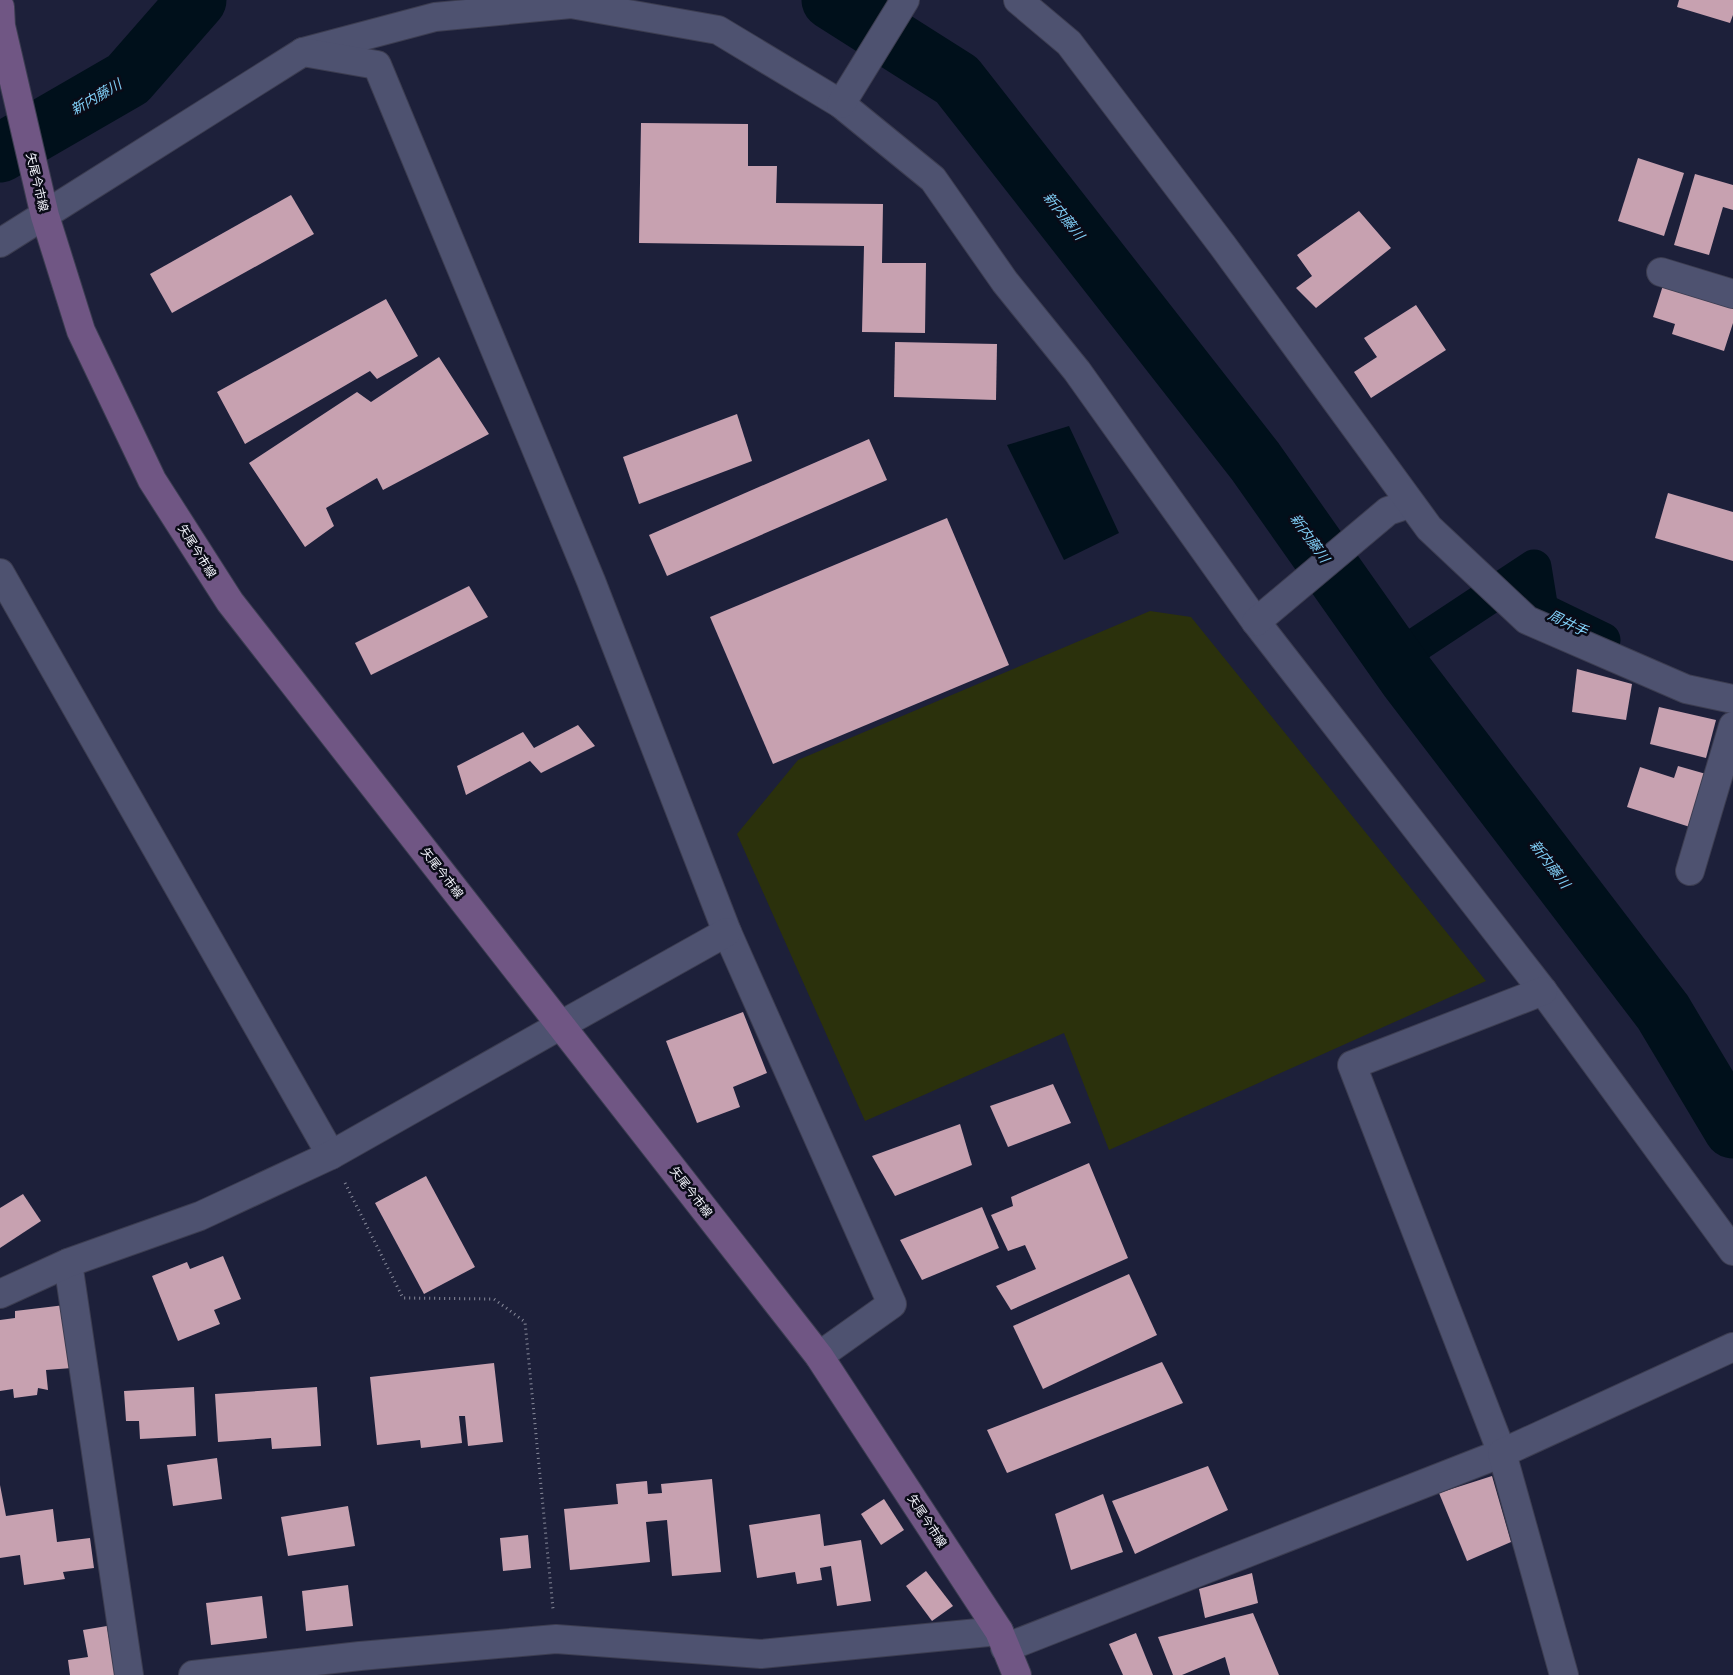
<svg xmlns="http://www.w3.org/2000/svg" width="1733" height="1675" font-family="'Varela Round','Noto Sans JP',sans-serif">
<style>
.green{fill:#2b310c}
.water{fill:#00101b}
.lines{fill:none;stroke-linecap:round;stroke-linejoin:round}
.canal{stroke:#00101b;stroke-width:35}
.river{stroke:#00101b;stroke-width:59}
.building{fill:#c7a1b0}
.minor-casing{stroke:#3c3d51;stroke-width:30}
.tertiary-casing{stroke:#3c3d51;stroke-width:30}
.secondary-casing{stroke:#3c3d51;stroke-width:30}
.path{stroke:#8a8c9c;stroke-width:3;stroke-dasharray:1 4;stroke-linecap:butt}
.minor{stroke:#4e5270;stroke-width:28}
.tertiary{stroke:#4e5270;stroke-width:28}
.secondary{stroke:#705684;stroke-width:28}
.labels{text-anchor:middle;stroke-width:5;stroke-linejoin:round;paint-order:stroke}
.street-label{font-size:12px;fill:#f3f4fc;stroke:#0a0b17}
.water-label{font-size:14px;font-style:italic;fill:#80cef6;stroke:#0a0b17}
</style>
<rect width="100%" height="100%" fill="#1d203a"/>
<!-- green -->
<path class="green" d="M 1150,611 L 1191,617 L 1486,981 L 1109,1150 L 1064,1033 L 865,1121 L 737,834 L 798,760 Z"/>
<!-- water -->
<path class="water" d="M 1069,426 L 1119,533 L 1064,560 L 1007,445 Z"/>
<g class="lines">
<!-- canal -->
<path class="canal" d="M 1395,659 L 1534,567 L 1541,610 L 1603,640"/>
<!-- river -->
<g class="river">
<path d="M 831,0 L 957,80 L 1255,461 L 1408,678 L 1663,1012 L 1733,1129"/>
<path d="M 0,153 L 128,79 L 197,0"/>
</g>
</g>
<!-- building -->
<g class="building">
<path d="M 1679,0 L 1733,0 L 1733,15 L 1730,23 L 1677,7 Z"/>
<path d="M 641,123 L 748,124 L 748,166 L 777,166 L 776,203 L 883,204 L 882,263 L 926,263 L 925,333 L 862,332 L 864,246 L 639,243 Z"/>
<path d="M 1638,158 L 1684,173 L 1664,236 L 1618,221 Z"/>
<path d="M 1695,174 L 1733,185 L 1733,210 L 1723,207 L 1709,255 L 1674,245 Z"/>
<path d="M 291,195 L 314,234 L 172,313 L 150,274 Z"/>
<path d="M 1359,211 L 1391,248 L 1316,308 L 1296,288 L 1312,276 L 1297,255 Z"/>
<path d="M 1665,279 L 1733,301 L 1733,323 L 1724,351 L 1672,334 L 1675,324 L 1653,317 Z"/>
<path d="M 386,299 L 418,356 L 377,379 L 370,371 L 245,444 L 217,392 Z"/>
<path d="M 1416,305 L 1446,350 L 1371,398 L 1354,372 L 1377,357 L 1364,338 Z"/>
<path d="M 895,342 L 997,344 L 996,400 L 894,397 Z"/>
<path d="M 439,357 L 489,434 L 383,490 L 377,478 L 326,508 L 334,526 L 305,547 L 249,463 L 357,392 L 371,402 Z"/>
<path d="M 737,414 L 752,461 L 639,504 L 623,457 Z"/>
<path d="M 869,439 L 887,480 L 667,576 L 649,535 Z"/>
<path d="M 1668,493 L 1733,512 L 1733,561 L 1655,538 Z"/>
<path d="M 947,518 L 1009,665 L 773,764 L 710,617 Z"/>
<path d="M 469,586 L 488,617 L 371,675 L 355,643 Z"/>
<path d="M 1577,669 L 1632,684 L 1626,720 L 1572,712 Z"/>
<path d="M 1659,707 L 1716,720 L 1706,758 L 1650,744 Z"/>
<path d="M 578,725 L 595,746 L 541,773 L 530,761 L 466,795 L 457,766 L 523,732 L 534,748 Z"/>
<path d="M 1678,766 L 1706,774 L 1690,827 L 1627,807 L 1640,767 L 1674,778 Z"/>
<path d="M 743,1012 L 767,1073 L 733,1087 L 740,1107 L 697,1123 L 666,1041 Z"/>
<path d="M 1053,1084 L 1071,1123 L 1008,1147 L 990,1106 Z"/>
<path d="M 960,1124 L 972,1165 L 895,1196 L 872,1156 Z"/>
<path d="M 1089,1163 L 1128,1258 L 1011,1310 L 996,1286 L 1036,1269 L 1025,1245 L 1008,1251 L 991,1215 L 1013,1206 L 1011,1197 Z"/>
<path d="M 426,1176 L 475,1267 L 424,1294 L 375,1203 Z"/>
<path d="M 23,1194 L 41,1221 L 0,1248 L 0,1208 Z"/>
<path d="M 982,1207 L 999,1248 L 922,1280 L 900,1240 Z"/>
<path d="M 223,1256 L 241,1299 L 214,1310 L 220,1324 L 178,1341 L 152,1276 L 187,1262 L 190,1269 Z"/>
<path d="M 1129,1274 L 1157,1335 L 1043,1389 L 1013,1326 Z"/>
<path d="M 65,1305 L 72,1368 L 46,1370 L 48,1390 L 38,1388 L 37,1395 L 14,1398 L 13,1389 L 0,1391 L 0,1320 L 15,1318 L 15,1311 Z"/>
<path d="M 1162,1362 L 1183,1403 L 1007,1473 L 987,1430 Z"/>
<path d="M 494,1363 L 503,1442 L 468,1446 L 465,1416 L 459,1416 L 462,1443 L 421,1448 L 420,1440 L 377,1445 L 370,1377 Z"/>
<path d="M 194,1387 L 196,1436 L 140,1439 L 139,1421 L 126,1421 L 124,1391 Z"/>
<path d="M 317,1387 L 321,1446 L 272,1449 L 271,1438 L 218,1442 L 215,1394 Z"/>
<path d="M 217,1458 L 222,1499 L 173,1506 L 167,1465 Z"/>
<path d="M 1208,1466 L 1228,1510 L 1135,1554 L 1112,1501 Z"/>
<path d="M 1492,1476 L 1511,1542 L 1467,1561 L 1439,1493 Z"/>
<path d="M 712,1479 L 721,1572 L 672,1576 L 667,1520 L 646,1522 L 650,1562 L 570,1570 L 564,1509 L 618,1504 L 616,1484 L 647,1481 L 648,1494 L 662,1493 L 661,1484 Z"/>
<path d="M 0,1485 L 6,1516 L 53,1509 L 57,1542 L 90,1538 L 94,1568 L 63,1572 L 65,1579 L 24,1585 L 20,1555 L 0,1558 Z"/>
<path d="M 1103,1494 L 1123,1552 L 1071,1570 L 1055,1514 Z"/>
<path d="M 884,1499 L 904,1530 L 881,1545 L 861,1514 Z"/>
<path d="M 348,1506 L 355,1546 L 288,1556 L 281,1517 Z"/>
<path d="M 820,1514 L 824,1546 L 861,1540 L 871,1601 L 837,1606 L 831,1566 L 820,1568 L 822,1580 L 797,1584 L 795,1572 L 757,1578 L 749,1525 Z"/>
<path d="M 528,1535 L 531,1568 L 503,1571 L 500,1538 Z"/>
<path d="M 926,1571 L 953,1606 L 932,1621 L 906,1586 Z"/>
<path d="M 1252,1573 L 1258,1603 L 1205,1618 L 1199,1589 Z"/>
<path d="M 348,1585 L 353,1626 L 306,1631 L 302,1591 Z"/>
<path d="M 262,1596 L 267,1638 L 211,1645 L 206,1603 Z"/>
<path d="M 1253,1613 L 1279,1675 L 1230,1675 L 1225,1657 L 1182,1675 L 1173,1675 L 1158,1637 Z"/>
<path d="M 107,1626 L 115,1675 L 70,1675 L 68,1660 L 88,1657 L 83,1630 Z"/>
<path d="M 1136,1633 L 1153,1675 L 1123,1675 L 1109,1644 Z"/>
</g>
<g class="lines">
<!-- minor casing -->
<g class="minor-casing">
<g id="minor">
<path d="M 303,52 L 435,17 L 571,4 L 718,30 L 841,104 L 933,179 L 1005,282 L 1077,371 L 1256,622 L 1543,991 L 1733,1251"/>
<path d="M 841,104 L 905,0"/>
<path d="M 0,243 L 303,52 L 377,65 L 591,581 L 727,932 L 892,1304 L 819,1356"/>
<path d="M 1661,272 L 1733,294"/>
<path d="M 0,573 L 331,1155"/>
<path d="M 1256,622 L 1388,511 L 1409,504"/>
<path d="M 1690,871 L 1733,726"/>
<path d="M 561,1025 L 727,932"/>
<path d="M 68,1263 L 129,1675"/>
<path d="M 1005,1648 L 1502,1453 L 1352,1065 L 1543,991"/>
<path d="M 193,1675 L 360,1656 L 556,1639 L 761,1654 L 999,1631"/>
<path d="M 1564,1675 L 1502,1453 L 1733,1347"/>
</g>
</g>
<!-- tertiary casing -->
<g class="tertiary-casing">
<g id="tertiary">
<path d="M 1018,0 L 1069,43 L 1223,246 L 1429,528 L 1527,620 L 1686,689 L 1733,699"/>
<path d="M 0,1294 L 68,1263 L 200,1216 L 331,1155 L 561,1025"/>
</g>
</g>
<!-- secondary casing -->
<g class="secondary-casing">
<path id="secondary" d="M 0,7 L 1,26 L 45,216 L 81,331 L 152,480 L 230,602 L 819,1356 L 999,1631 L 1017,1675"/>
</g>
<!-- path -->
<path class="path" d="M 345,1183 L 403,1298 L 494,1299 L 525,1322 L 553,1609"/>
<!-- minor -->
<use href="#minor" class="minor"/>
<!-- tertiary -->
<use href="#tertiary" class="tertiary"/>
<!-- secondary -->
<use href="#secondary" class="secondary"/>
</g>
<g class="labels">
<!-- street labels -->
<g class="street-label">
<text transform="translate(37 182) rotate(77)" y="4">矢尾今市線</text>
<text transform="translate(197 551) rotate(58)" y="4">矢尾今市線</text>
<text transform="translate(442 873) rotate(52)" y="4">矢尾今市線</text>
<text transform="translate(691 1192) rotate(52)" y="4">矢尾今市線</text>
<text transform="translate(927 1521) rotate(57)" y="4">矢尾今市線</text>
</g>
<!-- water labels -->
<g class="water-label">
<text transform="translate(96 97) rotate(-30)" y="5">新内藤川</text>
<text transform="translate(1064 216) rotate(52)" y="5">新内藤川</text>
<text transform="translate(1310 538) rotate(55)" y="5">新内藤川</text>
<text transform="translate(1568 623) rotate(26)" y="5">周井手</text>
<text transform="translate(1550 864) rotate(53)" y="5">新内藤川</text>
</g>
</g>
</svg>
